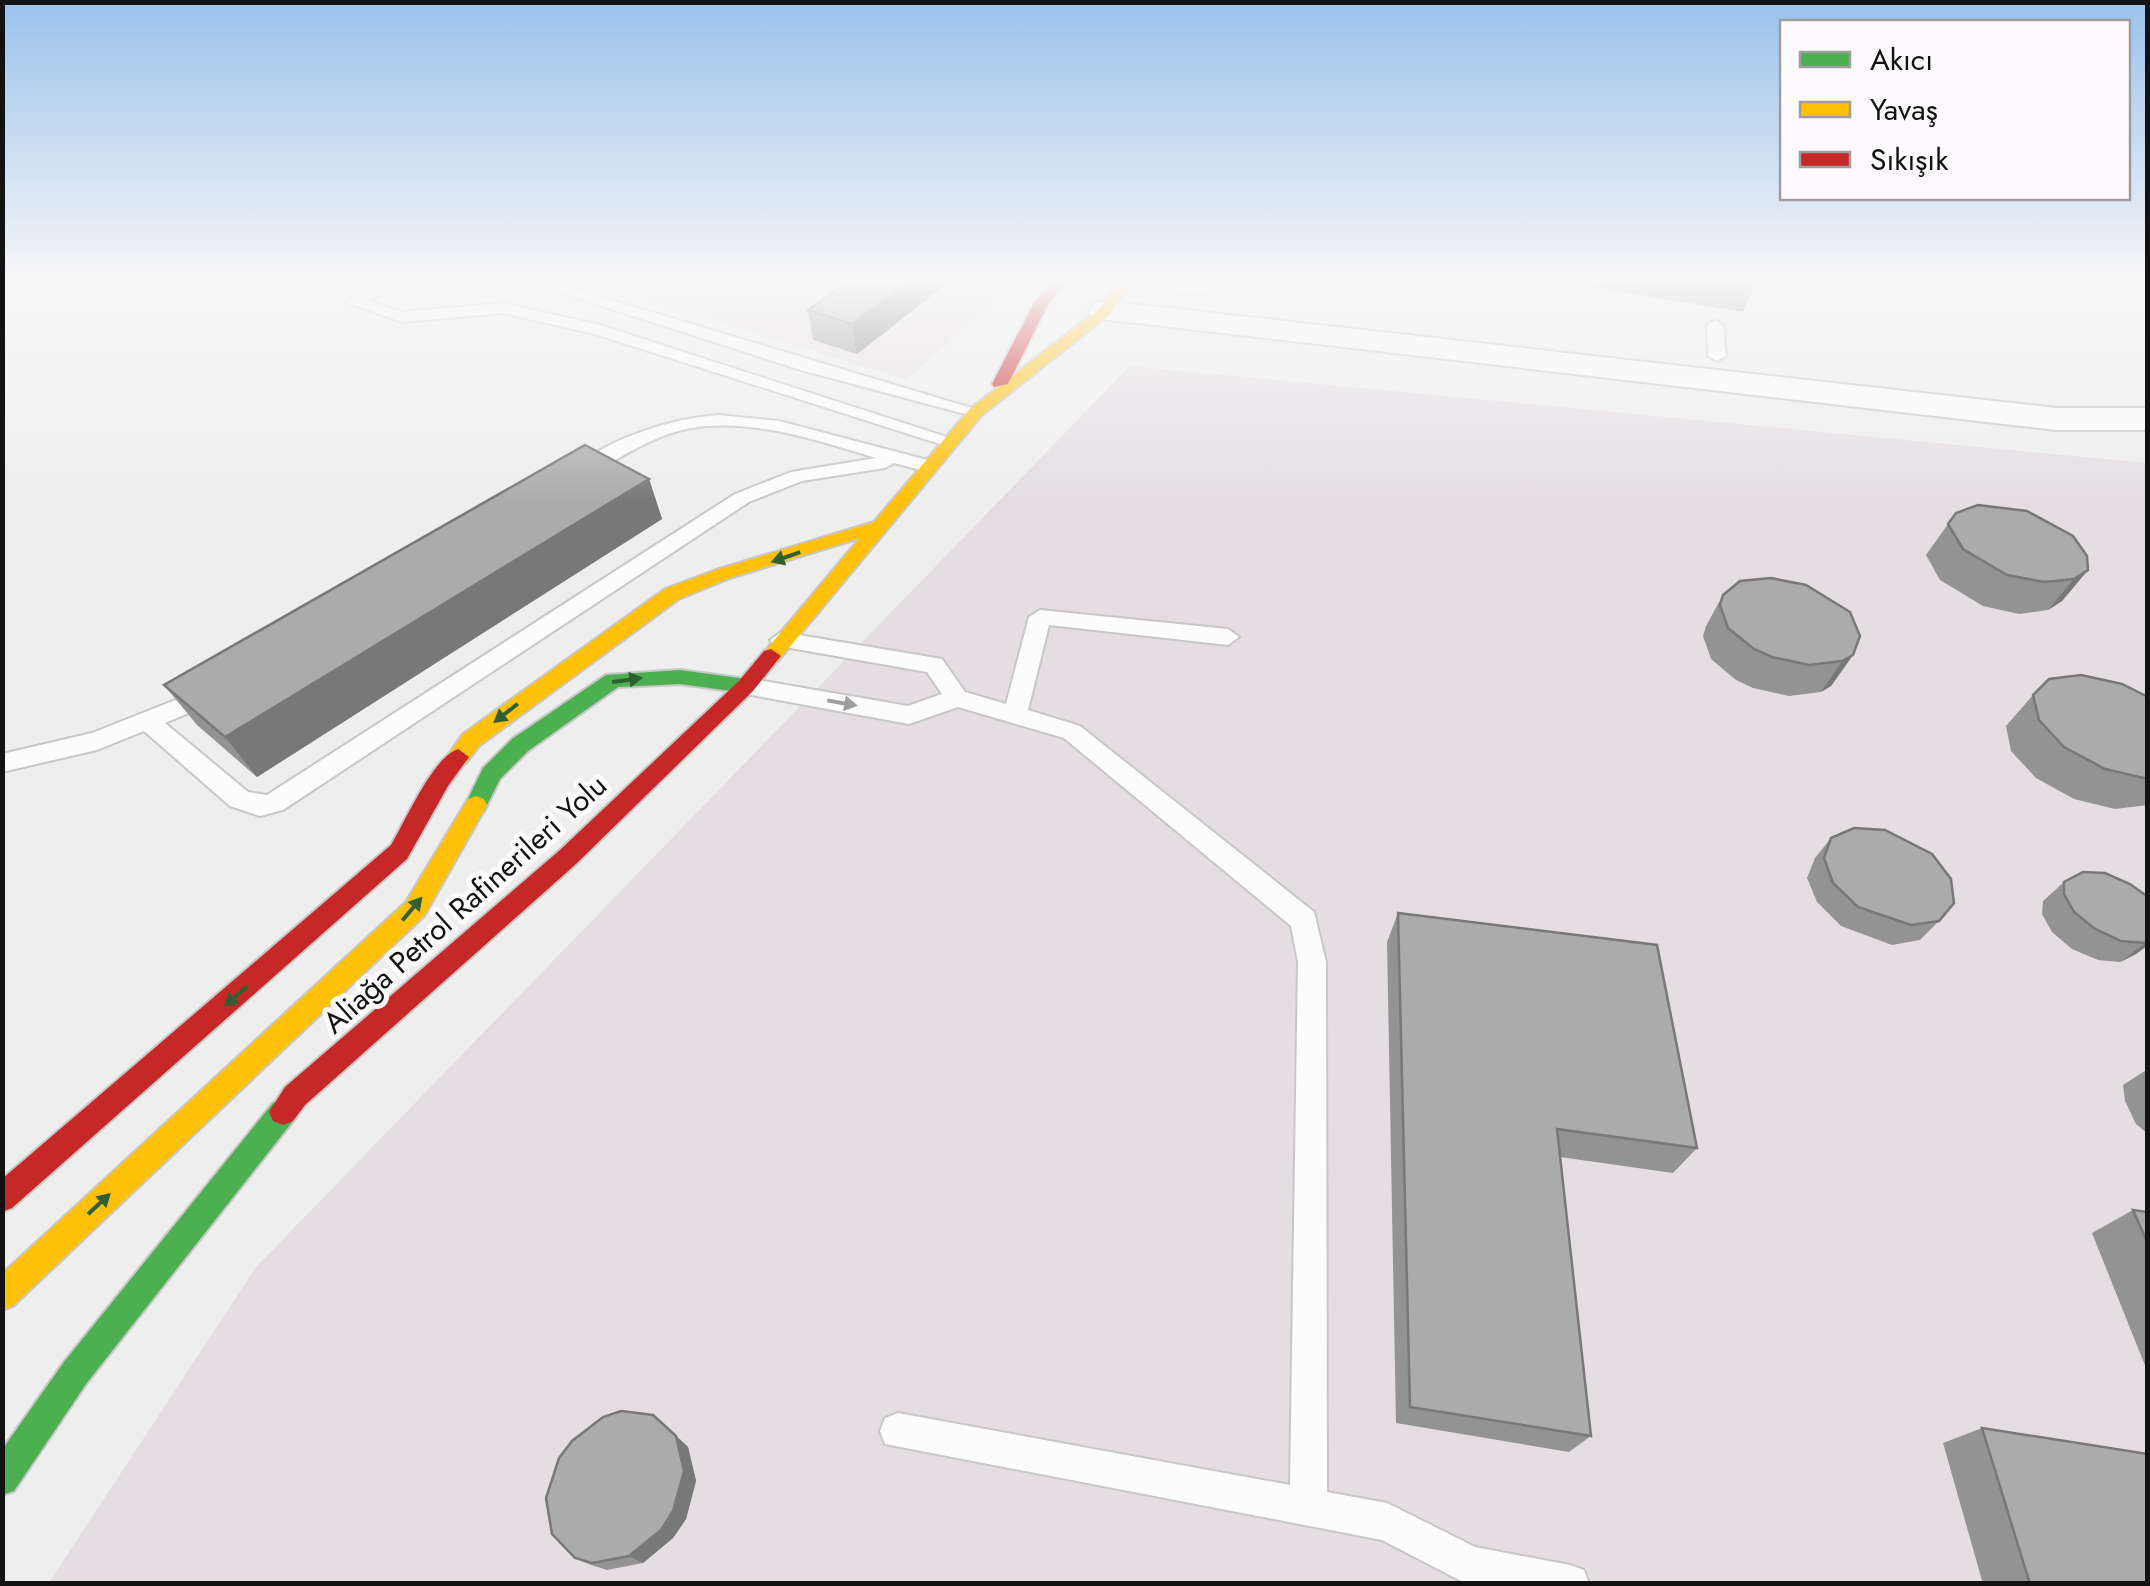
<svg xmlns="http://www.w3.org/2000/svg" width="2150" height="1586" font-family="Jost,sans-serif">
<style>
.built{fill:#e4dee3}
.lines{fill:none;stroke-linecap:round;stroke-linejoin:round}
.lane-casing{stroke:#c8c7c8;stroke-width:4}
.street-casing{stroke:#c8c7c8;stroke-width:4}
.fast-casing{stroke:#c8c7c8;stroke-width:4}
.slow-casing{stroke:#c8c7c8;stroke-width:4}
.jam-casing{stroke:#c8c7c8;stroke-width:4}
.lane{fill:#fdfcfd;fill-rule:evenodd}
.street{fill:#fdfcfd;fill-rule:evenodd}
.fast{fill:#4caf50;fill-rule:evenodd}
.slow{fill:#ffc107;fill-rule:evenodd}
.jam{fill:#c62828;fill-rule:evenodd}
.wall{fill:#949394}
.shaded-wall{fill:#787878}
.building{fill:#acabac;stroke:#787878;stroke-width:2.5}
.oneway{fill:#306032}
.oneway2{fill:#9f9e9f}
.labels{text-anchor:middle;stroke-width:10;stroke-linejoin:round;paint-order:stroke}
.street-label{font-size:30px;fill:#131213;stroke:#fdfafd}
</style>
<rect width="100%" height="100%" fill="#efeeef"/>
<!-- built -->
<g class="built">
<path d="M 590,281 L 1016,281 L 907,380 Z"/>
<path d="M 1130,366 L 2147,463 L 2147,1583 L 48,1584 L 256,1267 Z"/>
</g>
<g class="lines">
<!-- lane casing -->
<g class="lane-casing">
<g id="lane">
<path d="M 385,281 L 405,281 L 368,301 L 403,312 L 503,303 L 600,325 L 959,441 L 950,447 L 943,445 L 595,334 L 503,313 L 402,322 L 346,302 Z"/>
<path d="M 524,281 L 548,281 L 985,412 L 976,417 L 801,370 Z"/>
<path d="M 1128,281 C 1142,281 1228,282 1233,286 L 1195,295 L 1136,286 Z"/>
<path d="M 1715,320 L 1723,325 L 1726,356 L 1717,361 L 1708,356 L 1707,325 Z"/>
<path d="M 719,415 L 779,421 L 935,462 L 938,466 L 928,472 L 894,463 L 885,468 L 802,481 L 749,502 L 283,810 L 260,816 L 230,806 L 144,731 L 97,750 L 2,772 L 2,754 L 92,733 L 211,686 L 219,688 L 223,694 L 219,700 L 165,723 L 248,792 L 267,795 L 735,494 L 791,472 L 876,458 C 819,441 753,418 692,428 C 655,434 619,458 587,477 L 573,477 L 570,473 C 603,439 673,418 719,415 Z"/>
<path d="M 1040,610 L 1228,629 L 1239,637 L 1228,645 L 1049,625 L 1028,710 L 1080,726 L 1314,912 L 1326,962 L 1327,1492 L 1387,1503 L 1475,1547 L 1570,1565 L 1584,1570 L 1589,1584 L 1467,1584 L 1382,1540 L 885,1444 L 880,1431 L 885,1418 L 898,1413 L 1290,1485 L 1298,962 L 1291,926 L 1064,738 L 958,707 L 909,724 L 746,694 L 734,686 L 746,678 L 908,706 L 942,694 L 927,672 L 773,645 L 770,640 L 781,632 L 942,659 L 965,692 L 1006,704 L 1029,617 Z"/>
</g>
</g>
<!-- street casing -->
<g class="street-casing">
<path id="street" d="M 1105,301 L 2056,408 L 2148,408 L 2148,430 L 2056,430 L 1093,318 L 1089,311 L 1093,304 Z"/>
</g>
<!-- fast casing -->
<g class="fast-casing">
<g id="fast">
<path d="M 680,670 L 746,679 L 756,686 L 746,693 L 680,684 L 618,687 L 528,751 L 500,779 L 484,811 L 468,811 L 465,805 L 483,768 L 512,739 L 606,675 Z"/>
<path d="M 283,1099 L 293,1103 L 297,1112 L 293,1121 L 86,1384 L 14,1491 L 2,1495 L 2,1450 L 64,1362 L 273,1103 Z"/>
</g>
</g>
<!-- slow casing -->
<g class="slow-casing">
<g id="slow">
<path d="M 1120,281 L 1134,281 L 1110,314 L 982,415 L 778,661 L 771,663 L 761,656 L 860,538 L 730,578 L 679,599 L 479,746 L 466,763 L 450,763 L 447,757 L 463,734 L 665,589 L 716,570 L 874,522 L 970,409 L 1100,308 Z"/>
<path d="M 476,796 L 484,799 L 487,805 L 424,916 L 13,1306 L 2,1310 L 2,1274 L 406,902 L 468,799 Z"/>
</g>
</g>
<!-- jam casing -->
<g class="jam-casing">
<g id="jam">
<path d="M 1052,281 L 1066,281 L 1048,304 L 1008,384 L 994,387 L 992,384 L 1034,303 Z"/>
<path d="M 771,649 L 781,656 L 753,691 L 576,864 L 305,1105 L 293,1121 L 283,1125 L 273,1121 L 269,1112 L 285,1087 L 560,850 L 739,681 L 764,651 Z"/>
<path d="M 458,749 L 469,757 L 448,786 L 407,859 L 12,1208 L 2,1212 L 2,1179 L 391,845 C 405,822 433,757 458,749 Z"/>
</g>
</g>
<!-- lane -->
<use href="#lane" class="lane"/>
<!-- street -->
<use href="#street" class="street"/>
<!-- fast -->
<use href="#fast" class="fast"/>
<!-- slow -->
<use href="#slow" class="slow"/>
<!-- jam -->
<use href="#jam" class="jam"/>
</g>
<!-- wall -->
<g class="wall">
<path d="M 849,281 L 950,281 L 857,354 L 813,340 L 808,310 Z"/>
<path d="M 1557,281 L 1756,281 L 1756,282 L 1743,312 Z"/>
<path d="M 649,479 L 662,519 L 257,777 L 197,725 L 164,685 Z"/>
<path d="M 1948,524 L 2088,570 L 2062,601 L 2048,610 L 2019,614 L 1983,606 L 1940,580 L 1926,555 Z"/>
<path d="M 1723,595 L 1853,655 L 1831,686 L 1821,692 L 1789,696 L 1753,688 L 1736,680 L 1711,659 L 1703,636 L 1706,626 Z"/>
<path d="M 2033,695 L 2148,697 L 2148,805 L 2115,809 L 2074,799 L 2036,778 L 2011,751 L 2006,726 Z"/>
<path d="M 1831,838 L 1939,921 L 1920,940 L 1892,945 L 1841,926 L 1817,902 L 1807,878 L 1815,858 Z"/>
<path d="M 2064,882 L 2148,945 L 2136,954 L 2120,962 L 2098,960 L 2072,949 L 2052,932 L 2042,914 L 2043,901 Z"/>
<path d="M 1398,913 L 1697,1148 L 1673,1173 L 1560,1157 L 1591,1436 L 1569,1452 L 1396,1423 L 1387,942 Z"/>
<path d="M 2148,1069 L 2148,1134 L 2136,1124 L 2125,1101 L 2123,1085 Z"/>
<path d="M 2133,1210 L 2148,1212 L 2148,1368 L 2146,1368 L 2092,1233 Z"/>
<path d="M 666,1426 L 688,1447 L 696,1481 L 686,1519 L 673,1538 L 643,1563 L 607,1570 L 591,1565 L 575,1558 Z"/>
<path d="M 1982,1428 L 2148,1584 L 1983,1584 L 1943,1443 Z"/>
</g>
<!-- shaded-wall -->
<g class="shaded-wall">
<path d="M 909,281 L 950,281 L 857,354 L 852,324 Z"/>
<path d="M 649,479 L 662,519 L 257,777 L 225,737 Z"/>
<path d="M 2088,570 L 2062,601 L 2048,610 L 2074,579 Z"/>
<path d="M 1853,655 L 1831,686 L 1821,692 L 1842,661 Z"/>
<path d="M 2148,941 L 2148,945 L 2136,954 L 2120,962 Z"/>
<path d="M 653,1415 L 688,1447 L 696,1481 L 686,1519 L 673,1538 L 643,1563 L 629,1556 Z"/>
</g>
<!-- building -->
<g class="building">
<path d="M 849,281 L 909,281 L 852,324 L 808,310 Z"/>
<path d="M 585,445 L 649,479 L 225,737 L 164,685 Z"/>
<path d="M 1978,505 L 2027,511 L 2073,536 L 2087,556 L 2088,570 L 2074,579 L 2044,582 L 2007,575 L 1963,549 L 1948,524 L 1956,513 Z"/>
<path d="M 1771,578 L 1806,585 L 1850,612 L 1860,636 L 1853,655 L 1842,661 L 1809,665 L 1772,657 L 1754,649 L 1728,628 L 1720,605 L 1723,595 L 1740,581 Z"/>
<path d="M 2081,675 L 2122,684 L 2148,697 L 2148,779 L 2105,769 L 2064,747 L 2039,720 L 2033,695 L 2049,679 Z"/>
<path d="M 1854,828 L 1885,830 L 1932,854 L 1951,879 L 1954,903 L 1939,921 L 1911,925 L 1858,907 L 1833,883 L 1824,858 L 1831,838 Z"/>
<path d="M 2083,872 L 2105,873 L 2130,884 L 2148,897 L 2148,941 L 2145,943 L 2121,941 L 2095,929 L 2074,912 L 2064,894 L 2064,882 Z"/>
<path d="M 1398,913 L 1657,945 L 1697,1148 L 1557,1129 L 1591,1436 L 1410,1407 Z"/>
<path d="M 2133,1210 L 2148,1212 L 2148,1244 Z"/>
<path d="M 621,1411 L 653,1415 L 676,1436 L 684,1471 L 673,1511 L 661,1530 L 629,1556 L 592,1563 L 575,1558 L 552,1534 L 546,1498 L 559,1458 L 572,1441 L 603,1417 Z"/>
<path d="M 1982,1428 L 2148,1454 L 2148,1584 L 2030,1584 Z"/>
</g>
<!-- one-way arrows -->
<defs><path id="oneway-solid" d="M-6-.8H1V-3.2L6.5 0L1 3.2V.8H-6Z" transform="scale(2.5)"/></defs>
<g class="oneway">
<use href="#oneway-solid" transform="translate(786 557) rotate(161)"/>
<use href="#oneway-solid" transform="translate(627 680) rotate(-8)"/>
<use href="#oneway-solid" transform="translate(506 713) rotate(142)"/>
<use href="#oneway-solid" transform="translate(412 909) rotate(-50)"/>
<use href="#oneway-solid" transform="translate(236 996) rotate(139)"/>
<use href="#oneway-solid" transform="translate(99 1204) rotate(-43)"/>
</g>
<use class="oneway2" href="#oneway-solid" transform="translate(842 703) rotate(10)"/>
<!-- sky -->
<linearGradient id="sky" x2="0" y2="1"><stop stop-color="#99c2ec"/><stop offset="0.56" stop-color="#f8f7f8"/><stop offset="1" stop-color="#f8f7f8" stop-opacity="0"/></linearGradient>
<rect width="2150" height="503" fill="url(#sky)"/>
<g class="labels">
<!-- street labels -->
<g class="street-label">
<text transform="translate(465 904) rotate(-42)" y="10">Aliağa Petrol Rafinerileri Yolu</text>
</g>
</g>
<!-- border -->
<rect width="2150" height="1586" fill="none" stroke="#131213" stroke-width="10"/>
<!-- legend -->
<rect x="1780" y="20" width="350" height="180" fill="#fdfafd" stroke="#9f9d9f" stroke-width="2.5"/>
<rect x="1800" y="52" width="50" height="15" fill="#4caf50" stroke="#9f9d9f" stroke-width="2.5"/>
<text x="1870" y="70" font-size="30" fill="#131213">Akıcı</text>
<rect x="1800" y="102" width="50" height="15" fill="#ffc107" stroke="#9f9d9f" stroke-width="2.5"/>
<text x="1870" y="120" font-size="30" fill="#131213">Yavaş</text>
<rect x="1800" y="152" width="50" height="15" fill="#c62828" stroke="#9f9d9f" stroke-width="2.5"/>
<text x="1870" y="170" font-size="30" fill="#131213">Sıkışık</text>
</svg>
